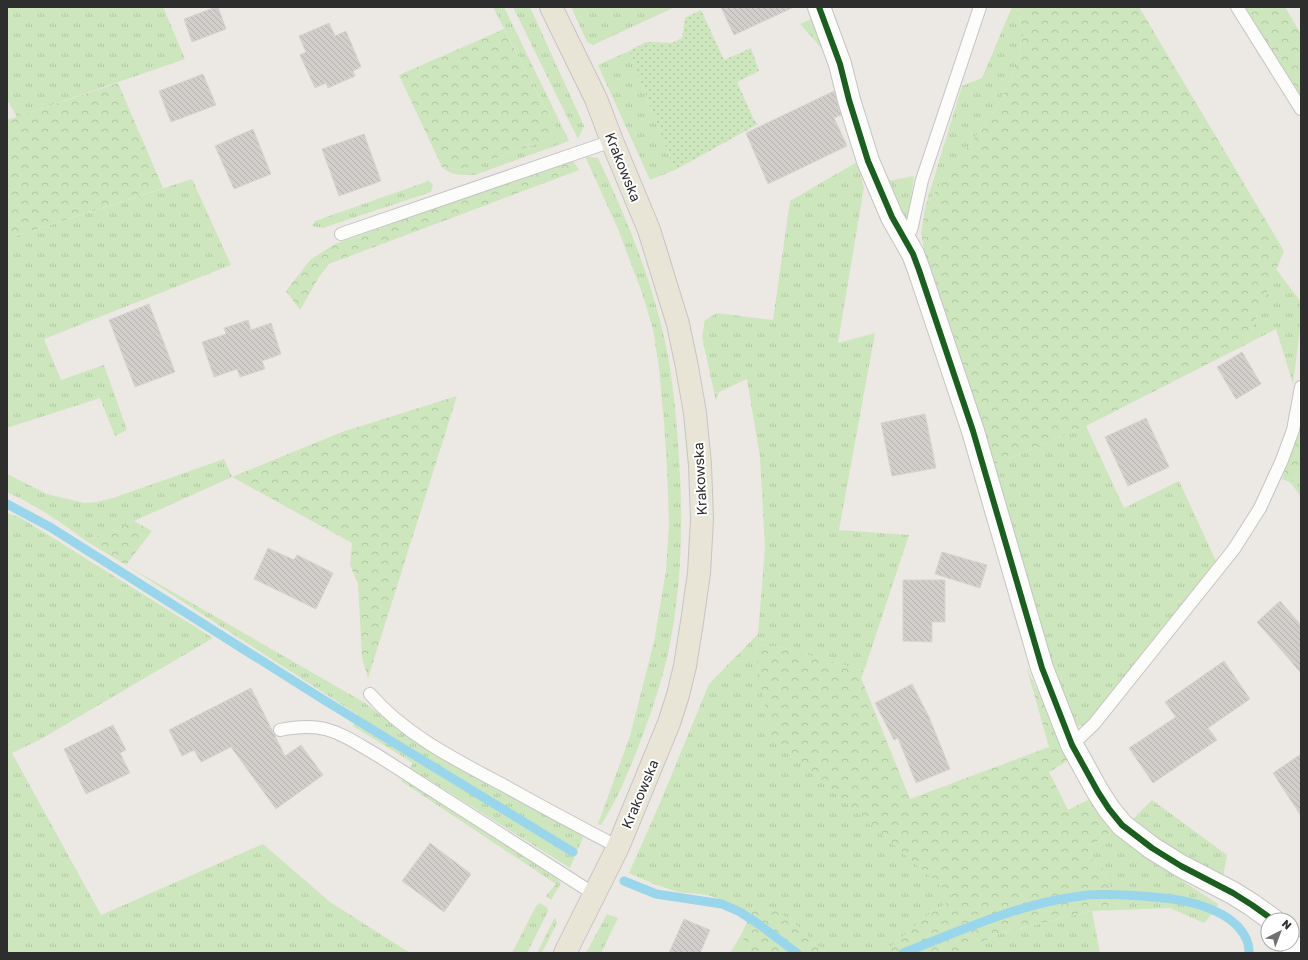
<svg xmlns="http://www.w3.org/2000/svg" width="1308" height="960" font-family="'Golos Text',sans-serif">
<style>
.grass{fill:url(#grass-tufts)}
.forest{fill:url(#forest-crowns)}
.garden{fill:url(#garden-dots)}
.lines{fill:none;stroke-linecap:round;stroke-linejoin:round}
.stream{stroke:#99d6ec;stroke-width:9}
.building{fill:url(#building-back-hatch);stroke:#d7d4d0}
.service-casing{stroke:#c5c4c5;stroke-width:14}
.minor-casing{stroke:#c5c4c5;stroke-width:24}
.primary-casing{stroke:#c6c5c4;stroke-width:24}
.service{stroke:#fcfcfb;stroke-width:12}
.minor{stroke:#fcfcfb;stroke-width:22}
.primary{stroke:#e8e4d6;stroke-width:22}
.cycleway-casing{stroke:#fff;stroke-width:8}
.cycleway{stroke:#1b5e20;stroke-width:6}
.labels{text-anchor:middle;stroke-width:4;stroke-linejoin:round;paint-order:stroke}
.street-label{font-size:14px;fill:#2e2e2e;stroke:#fff}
</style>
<defs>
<pattern id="grass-tufts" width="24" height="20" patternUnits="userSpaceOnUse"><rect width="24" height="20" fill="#cee6be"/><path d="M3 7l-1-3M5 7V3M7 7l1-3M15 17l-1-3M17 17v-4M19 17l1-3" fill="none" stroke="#b1c6a4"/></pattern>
<pattern id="forest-crowns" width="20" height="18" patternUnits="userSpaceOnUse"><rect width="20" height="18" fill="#cee6be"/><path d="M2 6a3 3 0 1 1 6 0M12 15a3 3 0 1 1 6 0" fill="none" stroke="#b1c6a4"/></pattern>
<pattern id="garden-dots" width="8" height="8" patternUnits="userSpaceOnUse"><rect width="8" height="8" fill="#cee6be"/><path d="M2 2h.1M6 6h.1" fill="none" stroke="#b1c6a4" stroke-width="1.8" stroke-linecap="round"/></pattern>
<pattern id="building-back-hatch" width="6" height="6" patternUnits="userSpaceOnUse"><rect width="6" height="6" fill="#d1cecb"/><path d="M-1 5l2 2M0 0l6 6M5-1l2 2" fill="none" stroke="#b4b1af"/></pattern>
</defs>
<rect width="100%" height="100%" fill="#ece8e4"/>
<!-- grass -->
<g class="grass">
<path d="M 7,7 L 163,7 L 185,59 L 17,117 L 7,100 Z"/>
<path d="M 493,7 L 504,7 L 569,141 L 475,175 C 463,175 451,176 442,167 L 461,170 L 560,136 Z"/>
<path d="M 513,7 L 530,7 L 584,126 L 578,139 Z"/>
<path d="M 571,7 L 675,7 L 593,45 L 587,42 Z"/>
<path d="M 1012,7 L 1015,7 L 1024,30 L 1016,67 L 998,106 L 926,204 L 962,86 L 982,78 Z"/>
<path d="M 816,17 L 838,79 L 833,81 L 826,53 L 800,24 Z"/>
<path d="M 629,51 L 675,170 L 650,180 L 598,65 Z"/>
<path d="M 585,156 L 598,158 C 626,216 651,278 665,341 C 673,380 677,420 679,459 C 683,517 682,575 672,633 C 666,669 654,705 641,740 C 629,771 619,796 601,825 L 598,824 L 630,736 L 654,642 L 666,571 L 669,523 L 667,469 L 664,422 L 659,368 L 653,329 L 642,293 L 618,229 Z"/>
<path d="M 857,162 L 864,187 L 838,343 L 875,333 L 839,530 L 909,535 L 864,671 L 781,647 L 757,645 L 756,653 L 771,736 L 954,898 L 925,917 L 884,953 L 826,953 L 813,941 L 754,907 L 750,915 L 732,904 L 708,895 L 678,892 L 654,884 L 629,873 L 660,803 L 709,684 L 758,634 L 765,548 L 760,457 L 747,379 L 719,392 L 716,401 L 702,337 L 705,320 L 717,313 L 773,320 L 790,201 Z"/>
<path d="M 914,176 L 910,206 L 905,224 L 883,182 Z"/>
<path d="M 192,179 L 231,265 L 44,339 L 61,380 L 104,365 L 127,430 L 115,436 L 100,398 L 7,428 L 7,239 Z"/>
<path d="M 428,180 L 433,185 L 431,192 L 323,228 L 312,226 L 315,221 L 426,182 Z"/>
<path d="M 1276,269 L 1301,302 L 1301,320 L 1293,384 L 1276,329 L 1245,345 Z"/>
<path d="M 1086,426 L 1124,508 L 1179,481 L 1216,561 L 1087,725 L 1072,727 L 989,467 Z"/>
<path d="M 224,459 L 232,477 L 134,521 L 86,541 C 61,522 36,505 7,492 L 7,474 L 47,494 L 84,503 L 97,502 L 116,497 Z"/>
<path d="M 1301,471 L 1301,497 L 1291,483 Z"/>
<path d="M 7,513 L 21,518 L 213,638 L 41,739 L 12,753 L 101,915 L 263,844 L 330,902 L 410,953 L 22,953 L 21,952 L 7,953 Z"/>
<path d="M 126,565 L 365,703 C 432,756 509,795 584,835 L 570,868 L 410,768 L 413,763 L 353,726 L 358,715 Z"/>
<path d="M 404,776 L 552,874 L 561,883 L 551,900 L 546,896 L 556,884 L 401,781 Z"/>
<path d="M 1152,800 L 1227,855 L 1223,877 L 1180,855 L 1133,819 Z"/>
<path d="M 1113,832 L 1141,854 L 1218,904 L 1217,908 L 1204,923 L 1170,908 L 1120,910 L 1101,865 L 1088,857 L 1088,847 Z"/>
<path d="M 539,903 L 547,907 L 548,911 L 527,953 L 512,953 L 535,908 Z"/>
<path d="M 1092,911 L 1100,953 L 961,953 L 998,934 Z"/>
<path d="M 607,914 L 618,918 L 601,953 L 586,953 Z"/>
<path d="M 555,917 L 557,923 L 542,953 L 537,953 Z"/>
<path d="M 741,935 L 750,953 L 730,953 Z"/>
</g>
<!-- forest -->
<g class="forest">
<path d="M 1015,7 L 1139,7 L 1284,251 L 1245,345 L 1086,426 L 989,467 L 925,255 L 921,232 L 926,204 L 998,106 L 1016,67 L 1024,30 Z"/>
<path d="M 1244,7 L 1285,7 L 1301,34 L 1301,99 Z"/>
<path d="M 504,29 L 560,136 L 461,170 L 442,167 L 399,75 Z"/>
<path d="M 118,83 L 163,188 L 7,239 L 7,120 Z"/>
<path d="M 568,160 L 574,162 L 579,170 L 329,264 L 319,277 L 300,310 L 286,291 L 310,260 L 335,244 Z"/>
<path d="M 457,396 L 368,678 L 362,658 L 358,584 L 350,565 L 352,543 L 232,477 L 342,432 Z"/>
<path d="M 1301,422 L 1301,471 L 1291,483 L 1282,479 Z"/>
<path d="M 134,521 L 152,531 L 126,565 L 86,541 Z"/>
<path d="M 757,645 L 781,647 L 864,671 L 861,678 L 910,799 L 1049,747 L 1027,669 L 1071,759 L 1049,772 L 1068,810 L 1090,799 L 1113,832 L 1088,847 L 1088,857 L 1101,865 L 1120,910 L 1091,911 L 998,934 L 961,953 L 883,953 L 925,917 L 954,898 L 770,736 L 756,653 Z"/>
<path d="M 765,905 L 790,919 L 826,953 L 750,953 L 741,935 L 754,907 Z"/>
</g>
<!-- garden -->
<path class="garden" d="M 701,10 L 724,60 L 751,48 L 759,71 L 737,82 L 754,120 L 758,124 L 675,170 L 629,51 L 646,42 L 672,43 L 682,38 L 685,18 Z"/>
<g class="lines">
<!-- stream -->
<g class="stream">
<path d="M 7,504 L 50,527 L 324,700 L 573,852"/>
<path d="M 624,881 L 656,894 L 722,904 L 740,912 L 757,923 L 797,953"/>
<path d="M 903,953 C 963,930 1017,904 1081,896 C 1100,893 1122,895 1141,896 C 1166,898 1192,900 1215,911 C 1231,918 1250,933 1249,953"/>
</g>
</g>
<!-- building -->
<g class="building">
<path d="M 216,7 L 218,7 L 226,29 L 192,42 L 184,19 Z"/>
<path d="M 721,7 L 794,7 L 734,35 Z"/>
<path d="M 329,23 L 335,36 L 346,31 L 361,67 L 353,71 L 355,76 L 328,88 L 326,83 L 315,88 L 300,55 L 306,52 L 299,36 Z"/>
<path d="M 203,74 L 216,105 L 171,122 L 159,91 Z"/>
<path d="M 834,91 L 841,115 L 834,118 L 847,146 L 768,184 L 746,133 Z"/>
<path d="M 253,129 L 271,174 L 234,189 L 215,146 Z"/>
<path d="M 364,134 L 381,181 L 339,196 L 322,149 Z"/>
<path d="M 149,304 L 175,372 L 135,387 L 109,320 Z"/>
<path d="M 248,320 L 251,330 L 271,323 L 281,354 L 262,361 L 265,369 L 240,377 L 237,369 L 214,377 L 202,342 L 226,334 L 224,328 Z"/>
<path d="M 1242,352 L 1261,384 L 1236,399 L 1217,367 Z"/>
<path d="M 925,414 L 936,468 L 892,476 L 881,423 Z"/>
<path d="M 1146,418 L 1169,467 L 1128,486 L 1105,437 Z"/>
<path d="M 268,548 L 294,560 L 297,555 L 333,573 L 316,609 L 254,579 Z"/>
<path d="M 942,552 L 987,565 L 980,588 L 935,574 Z"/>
<path d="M 903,580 L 945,580 L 945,622 L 932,622 L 932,642 L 903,641 Z"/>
<path d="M 1280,601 L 1301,625 L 1301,673 L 1257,622 Z"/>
<path d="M 1224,661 L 1250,699 L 1208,728 L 1217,740 L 1153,783 L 1129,748 L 1176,717 L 1165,702 Z"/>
<path d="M 912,684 L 929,717 L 950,769 L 916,783 L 898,738 L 894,740 L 875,703 Z"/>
<path d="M 251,688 L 285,756 L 301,745 L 323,775 L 276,809 L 231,747 L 201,762 L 194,750 L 182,756 L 169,730 Z"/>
<path d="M 113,725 L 126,750 L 120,753 L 130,773 L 86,794 L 64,749 Z"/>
<path d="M 1301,754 L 1301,816 L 1273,773 Z"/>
<path d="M 430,843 L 471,874 L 444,912 L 402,881 Z"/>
<path d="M 684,919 L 710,930 L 700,953 L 669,953 Z"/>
</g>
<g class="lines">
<!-- service casing -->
<g class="service-casing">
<g id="service">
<path d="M 1237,7 L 1301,109"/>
<path d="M 341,234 L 612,141"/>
<path d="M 904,238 L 911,230 L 912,226 L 922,180 L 980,7"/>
<path d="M 370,694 C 405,735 458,761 505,786 C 542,807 580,827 618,847"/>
<path d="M 280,730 C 326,721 339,733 377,755 L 594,894"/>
<path d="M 1072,745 L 1094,724 L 1234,549 L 1260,508 L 1282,460 L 1293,430 L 1301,387"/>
</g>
</g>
<!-- minor casing -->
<g class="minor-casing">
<g id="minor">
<path d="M 819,7 L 840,64 L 849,100 L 868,161 L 892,217 L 913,254 L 919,270 L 973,431 L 1042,668 L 1072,745 L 1098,792 L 1109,809 L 1122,825 L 1152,848 L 1181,866 L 1233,893 L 1252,905 L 1273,920"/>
<path d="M 1291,944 L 1296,953"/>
</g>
</g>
<!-- primary casing -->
<g class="primary-casing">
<path id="primary" d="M 551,7 L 596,99 L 612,141 L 649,230 L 678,324 L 687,367 L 695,413 L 700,465 L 702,519 L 699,573 L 692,622 L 685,666 L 678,695 L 669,723 L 618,847 L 565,953"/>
</g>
<!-- service -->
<use href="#service" class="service"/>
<!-- minor -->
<use href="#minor" class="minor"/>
<!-- primary -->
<use href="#primary" class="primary"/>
<!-- cycleway casing -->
<g class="cycleway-casing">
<path id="cycleway" d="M 819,7 L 840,64 L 849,100 L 868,161 L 892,217 L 913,254 L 919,270 L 973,431 L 1042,668 L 1072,745 L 1098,792 L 1109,809 L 1122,825 L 1152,848 L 1181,866 L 1233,893 L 1252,905 L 1273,920"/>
</g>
<!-- cycleway -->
<use href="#cycleway" class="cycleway"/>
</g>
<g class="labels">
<!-- street labels -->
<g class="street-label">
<text transform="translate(623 167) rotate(68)" y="5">Krakowska</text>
<text transform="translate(700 479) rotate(-93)" y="5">Krakowska</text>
<text transform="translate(640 794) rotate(-67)" y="5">Krakowska</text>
</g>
</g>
<!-- border -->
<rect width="1308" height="960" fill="none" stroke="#2e2e2e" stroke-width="16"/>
<!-- north arrow -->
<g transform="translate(1280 932) rotate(42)"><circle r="19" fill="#ffffff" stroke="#ababab"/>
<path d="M0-3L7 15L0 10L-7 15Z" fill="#706f6e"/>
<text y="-6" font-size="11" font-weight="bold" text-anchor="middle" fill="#2e2e2e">N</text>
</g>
</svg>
